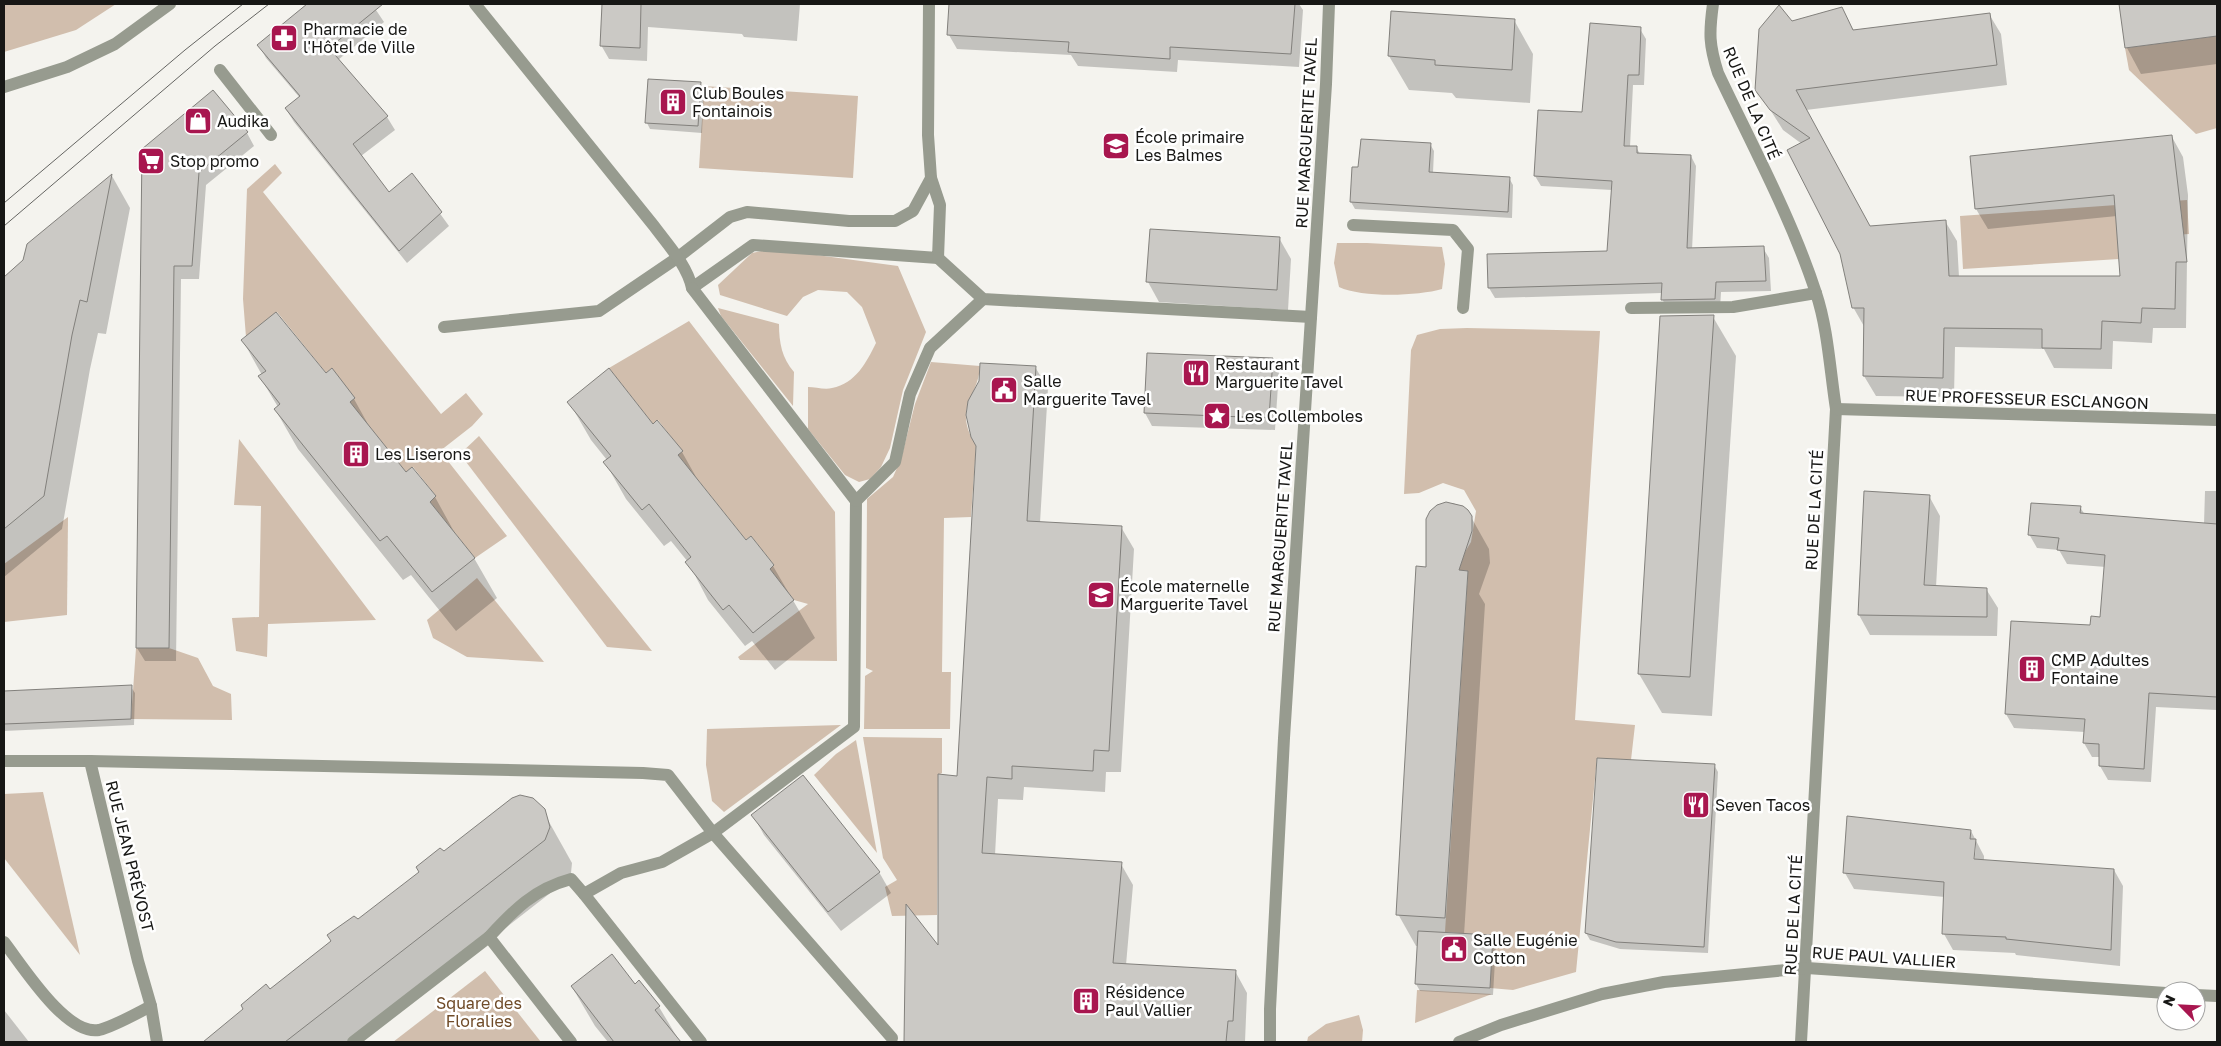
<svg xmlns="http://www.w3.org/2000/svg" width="2221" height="1046" font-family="'Golos Text',sans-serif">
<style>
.green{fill:#d1bead}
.shadow{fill:#0003;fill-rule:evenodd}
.building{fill:#cbc9c5;stroke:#82807c}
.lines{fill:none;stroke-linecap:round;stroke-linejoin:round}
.service{stroke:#979b8f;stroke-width:12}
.pedestrian{stroke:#979b8f;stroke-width:12}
.minor{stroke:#979b8f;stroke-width:12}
.tram{stroke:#656562;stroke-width:1}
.labels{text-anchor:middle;stroke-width:5;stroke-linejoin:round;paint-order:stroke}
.poi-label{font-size:16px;fill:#171715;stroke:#fff;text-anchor:start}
.street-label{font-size:16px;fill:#171715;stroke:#fff}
.park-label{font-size:16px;fill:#6f4b28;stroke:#fff}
</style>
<rect width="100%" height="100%" fill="#f4f3ee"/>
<!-- green -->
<g class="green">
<path d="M 4,4 L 116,4 L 76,30 L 4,52 Z"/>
<path d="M 2217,36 L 2217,128 L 2196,134 L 2129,70 L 2125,48 Z"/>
<path d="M 704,86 L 858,96 L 853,178 L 699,168 Z"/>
<path d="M 275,164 L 282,173 L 263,192 L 441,414 L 466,393 L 483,414 L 472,426 L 440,451 L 507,536 L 475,558 L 430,502 L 436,496 L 413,467 L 406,472 L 277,312 L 246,337 L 243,299 L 247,189 Z"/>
<path d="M 2187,200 L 2189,234 L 2118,239 L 2119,259 L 1963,269 L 1960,216 Z"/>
<path d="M 1337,243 L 1367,243 L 1442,247 L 1445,264 L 1442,289 C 1418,296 1362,298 1339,287 L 1334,263 Z"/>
<path d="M 772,249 L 898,266 L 926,332 L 903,390 L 890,448 L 881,467 L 870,479 L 859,482 L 845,475 L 808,429 L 808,387 C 815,387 825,390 832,388 C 856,383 866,363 876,343 L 862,307 L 847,292 L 818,290 L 803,297 L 787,316 L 720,295 L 718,285 L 752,253 Z"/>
<path d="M 718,308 L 779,324 C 779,343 782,358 794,372 L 793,406 L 721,316 Z"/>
<path d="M 689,321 L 835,512 L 837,661 L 740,660 L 738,657 L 808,604 L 794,600 L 770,569 L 774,565 L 751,536 L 746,540 L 678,455 L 682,451 L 658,420 L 653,424 L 609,368 Z"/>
<path d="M 1467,328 L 1600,331 L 1575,720 L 1635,725 L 1631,760 L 1597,758 L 1576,972 L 1513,990 L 1490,988 L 1493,935 L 1445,932 L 1468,571 L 1456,570 L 1457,565 L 1471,542 L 1476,511 L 1464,490 L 1443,483 L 1419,493 L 1404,494 L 1411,350 L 1417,335 L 1440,329 Z"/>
<path d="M 931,362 L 980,366 C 978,400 952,406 976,446 L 971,517 L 944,518 L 942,672 L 951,672 L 950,729 L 864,729 L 865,676 L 873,671 L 866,668 L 867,499 L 893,477 L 901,459 L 915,404 Z"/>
<path d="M 479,436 L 652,651 L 607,647 L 460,454 Z"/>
<path d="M 239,439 L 376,620 L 268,624 L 267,657 L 236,651 L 232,618 L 259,617 L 261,506 L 234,505 Z"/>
<path d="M 68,517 L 67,615 L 4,622 L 4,564 Z"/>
<path d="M 477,578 L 544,662 L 467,657 L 433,638 L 427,620 Z"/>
<path d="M 136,648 L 169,648 L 198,658 L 213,686 L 231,694 L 232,720 L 131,719 Z"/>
<path d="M 841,725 L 724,812 L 712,801 L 706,765 L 707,729 Z"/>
<path d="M 863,737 L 942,738 L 942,773 L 938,775 L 937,915 L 892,916 L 885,887 L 897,880 L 883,858 Z"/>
<path d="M 856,740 L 877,853 L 814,775 L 836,754 Z"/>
<path d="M 43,792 L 80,955 L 4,858 L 4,794 Z"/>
<path d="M 485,971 L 541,1042 L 393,1042 Z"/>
<path d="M 1417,990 L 1492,994 L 1415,1023 Z"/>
<path d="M 1359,1015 L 1363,1030 L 1362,1042 L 1307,1042 L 1308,1037 L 1326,1024 Z"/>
</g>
<!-- shadow -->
<g class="shadow">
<path d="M 309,4 L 372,4 L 384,22 L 338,60 L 387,117 L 395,130 L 361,156 L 389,194 L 412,175 L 449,226 L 407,263 L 294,122 L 286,109 L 300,98 L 266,58 L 259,45 Z"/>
<path d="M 603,4 L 800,4 L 797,41 L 744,37 L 742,34 L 648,27 L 647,61 L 609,59 L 601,45 Z"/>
<path d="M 950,4 L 1299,4 L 1303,10 L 1299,67 L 1178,60 L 1177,72 L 1078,66 L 1071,55 L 957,49 L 949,35 Z"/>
<path d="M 2120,4 L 2217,4 L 2217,64 L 2141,74 L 2127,48 Z"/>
<path d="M 1841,9 L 1854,31 L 1989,14 L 2001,34 L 2007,85 L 1806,110 L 1870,227 L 1945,221 L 1957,241 L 1959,277 L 2121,278 L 2117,216 L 1988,229 L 1976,209 L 2172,137 L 2183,157 L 2188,195 L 2186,328 L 2153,328 L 2152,343 L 2113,341 L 2112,369 L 2054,368 L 2044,349 L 1955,347 L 1954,397 L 1876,396 L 1864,376 L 1865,328 L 1853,307 L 1842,253 L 1802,144 L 1783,130 L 1757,89 L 1792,23 Z"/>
<path d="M 1514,20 L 1533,54 L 1530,103 L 1456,98 L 1452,93 L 1409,90 L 1389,56 Z"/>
<path d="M 1640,29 L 1646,39 L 1644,85 L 1633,85 L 1630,147 L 1636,147 L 1640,154 L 1691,156 L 1696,166 L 1692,250 L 1763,248 L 1769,258 L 1771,291 L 1721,292 L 1720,309 L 1668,309 L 1662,299 L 1662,293 L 1495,298 L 1489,288 L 1489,255 L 1608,252 L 1612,190 L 1541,186 L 1535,176 L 1583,114 Z"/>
<path d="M 700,83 L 704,90 L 702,133 L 650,129 L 647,123 Z"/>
<path d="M 247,133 L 254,146 L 206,185 L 199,279 L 181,279 L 176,661 L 145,661 L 137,648 L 144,149 Z"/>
<path d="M 1430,144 L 1434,151 L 1433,173 L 1509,178 L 1513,185 L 1512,218 L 1355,209 L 1351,202 L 1359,168 Z"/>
<path d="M 112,176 L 130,208 L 106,334 L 98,333 L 90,369 L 62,529 L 4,577 L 4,278 Z"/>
<path d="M 1279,238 L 1291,259 L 1288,310 L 1159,302 L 1148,282 Z"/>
<path d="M 1713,317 L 1736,356 L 1712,716 L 1662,713 L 1639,674 Z"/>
<path d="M 243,341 L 326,375 L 354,399 L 374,435 L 406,474 L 412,469 L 435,497 L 457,537 L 474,558 L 497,598 L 456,631 L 411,575 L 403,580 L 298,449 L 275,409 L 278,407 L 260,377 L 262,375 Z"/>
<path d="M 1148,354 L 1272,359 L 1279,371 L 1275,430 L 1152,426 L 1145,413 Z"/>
<path d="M 1035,367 L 1048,388 L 1040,523 L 1121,527 L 1134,549 L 1121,772 L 1106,772 L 1105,792 L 1024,787 L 1023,800 L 998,799 L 995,855 L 1121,864 L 1133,885 L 1126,965 L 1235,971 L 1247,993 L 1245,1042 L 905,1042 L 907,908 L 940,949 L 958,777 Z"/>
<path d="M 569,402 L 653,425 L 682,452 L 700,484 L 746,542 L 773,566 L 815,638 L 775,670 L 752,641 L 745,646 L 708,600 L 688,562 L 671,541 L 664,546 L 626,499 L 605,462 L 607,460 L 591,440 Z"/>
<path d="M 2205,491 L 2217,491 L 2217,710 L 2156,707 L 2151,782 L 2108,780 L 2100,766 L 2100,757 L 2092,757 L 2084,743 L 2085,732 L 2014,728 L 2006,714 L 2102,618 L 2106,567 L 2067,564 L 2059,550 L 2037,548 L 2029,534 L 2080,507 L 2085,515 L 2204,524 Z"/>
<path d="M 1929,496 L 1940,516 L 1936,587 L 1986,589 L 1998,608 L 1997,636 L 1870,635 L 1859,615 Z"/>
<path d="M 1453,503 L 1462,507 L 1471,517 L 1489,549 L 1490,563 L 1479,594 L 1485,604 L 1464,935 L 1492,936 L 1496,943 L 1493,995 L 1420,991 L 1416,984 L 1418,946 L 1416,946 L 1398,914 L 1428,569 L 1438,506 Z"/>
<path d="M 131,687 L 135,693 L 134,725 L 4,731 L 4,692 Z"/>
<path d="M 1714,765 L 1718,772 L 1708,953 L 1620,949 L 1590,940 L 1586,933 Z"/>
<path d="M 539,804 L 572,863 L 571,873 L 567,880 L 359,1042 L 222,1042 L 216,1033 L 358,920 Z"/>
<path d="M 753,815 L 879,872 L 891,893 L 841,931 L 764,835 Z"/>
<path d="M 1971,831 L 1984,856 L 1984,861 L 2114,870 L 2123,886 L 2120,966 L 2016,955 L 2015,953 L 1953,950 L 1944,934 L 1945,897 L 1854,889 L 1845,873 ZM 1974,845 L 1976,845 L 1974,866 L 1972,865 Z"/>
<path d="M 639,982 L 659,1007 L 680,1042 L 608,1042 L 595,1026 L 572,987 L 635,986 Z"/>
<path d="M 4,1010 L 29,1042 L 4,1042 Z"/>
</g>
<!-- building -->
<g class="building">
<path d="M 307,4 L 383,4 L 329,48 L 388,116 L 353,144 L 389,192 L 412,173 L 442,212 L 399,251 L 285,108 L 300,96 L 257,45 Z"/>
<path d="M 602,4 L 641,4 L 640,48 L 600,46 Z"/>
<path d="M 949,4 L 1295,4 L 1291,54 L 1170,47 L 1170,59 L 1068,52 L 1069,42 L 947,35 Z"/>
<path d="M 2119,4 L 2217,4 L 2217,36 L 2125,48 Z"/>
<path d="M 1779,5 L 1792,21 L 1842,7 L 1853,30 L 1990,13 L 1997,65 L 1796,90 L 1870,226 L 1946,220 L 1949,276 L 2120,276 L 2114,195 L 1975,209 L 1970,156 L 2172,135 L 2187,262 L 2176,262 L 2175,309 L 2142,308 L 2141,323 L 2102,321 L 2101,349 L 2042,348 L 2042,329 L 1944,328 L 1943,378 L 1863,376 L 1864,308 L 1852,308 L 1840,254 L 1787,150 L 1810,138 L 1770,110 L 1755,90 L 1759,29 Z"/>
<path d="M 1391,11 L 1515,19 L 1512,70 L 1435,65 L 1435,60 L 1388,56 Z"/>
<path d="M 1590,23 L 1641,27 L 1639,75 L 1628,75 L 1624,146 L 1637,146 L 1637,153 L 1691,155 L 1687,248 L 1764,246 L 1766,281 L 1716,282 L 1715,299 L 1661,300 L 1662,283 L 1488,288 L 1487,254 L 1607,251 L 1612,181 L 1534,176 L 1538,110 L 1582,112 Z"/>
<path d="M 648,79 L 701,82 L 698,126 L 645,123 Z"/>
<path d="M 213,90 L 248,132 L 199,172 L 192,266 L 174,266 L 169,648 L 136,648 L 142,149 Z"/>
<path d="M 1361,139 L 1431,143 L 1429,172 L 1510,177 L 1508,212 L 1350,202 L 1352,167 L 1358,167 Z"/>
<path d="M 112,174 L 87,302 L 80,300 L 72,335 L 44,496 L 4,529 L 4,277 L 23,260 L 27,244 Z"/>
<path d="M 1150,229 L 1280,237 L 1277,290 L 1146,282 Z"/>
<path d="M 276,312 L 326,373 L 332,368 L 355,398 L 350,402 L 406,472 L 412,467 L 436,496 L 430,502 L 475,558 L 432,592 L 387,536 L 380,541 L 274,409 L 280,404 L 258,376 L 266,371 L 241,340 Z"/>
<path d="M 1714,315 L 1690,677 L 1638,674 L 1660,316 Z"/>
<path d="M 1147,353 L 1273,358 L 1269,418 L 1144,413 Z"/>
<path d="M 980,363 L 1036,366 L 1027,521 L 1122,526 L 1109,751 L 1094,750 L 1093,771 L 1012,766 L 1012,779 L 987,777 L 982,853 L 1122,862 L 1113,963 L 1236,970 L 1233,1021 L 1228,1021 L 1226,1042 L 904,1042 L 906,904 L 938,945 L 938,774 L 957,776 L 976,446 L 971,437 L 966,415 L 968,401 L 979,381 Z"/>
<path d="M 609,368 L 653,424 L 657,420 L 683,451 L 678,455 L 746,540 L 751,536 L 774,565 L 770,569 L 794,600 L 753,633 L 729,605 L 723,610 L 685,562 L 691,557 L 649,504 L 642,510 L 603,462 L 611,456 L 567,402 Z"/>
<path d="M 1864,491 L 1930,495 L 1924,585 L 1987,588 L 1987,617 L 1858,615 Z"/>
<path d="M 1446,502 L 1463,506 L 1468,510 L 1472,516 L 1472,531 L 1459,570 L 1468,571 L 1445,918 L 1396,915 L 1416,566 L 1426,567 L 1426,519 L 1430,511 L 1437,505 Z"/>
<path d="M 2031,503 L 2081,506 L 2080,513 L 2217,524 L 2217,697 L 2149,693 L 2144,769 L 2099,766 L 2099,744 L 2083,743 L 2085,719 L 2005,714 L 2011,621 L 2090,625 L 2091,616 L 2100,617 L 2105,555 L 2057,550 L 2059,538 L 2028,535 Z"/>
<path d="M 132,685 L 131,719 L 4,724 L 4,691 Z"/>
<path d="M 1597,758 L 1715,764 L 1704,947 L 1616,942 L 1585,933 Z"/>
<path d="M 803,775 L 880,872 L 828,912 L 751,815 Z"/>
<path d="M 520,795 L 533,798 L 545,809 L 550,827 L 545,840 L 285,1042 L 203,1042 L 243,1009 L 241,1005 L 266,984 L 270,989 L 331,941 L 327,935 L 354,916 L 358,919 L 419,872 L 416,867 L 440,848 L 444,851 L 512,798 Z"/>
<path d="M 1847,816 L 1971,830 L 1970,839 L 1976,839 L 1974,859 L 2114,869 L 2111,950 L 2006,939 L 2006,937 L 1942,934 L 1944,882 L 1843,873 Z"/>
<path d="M 1418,931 L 1493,935 L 1490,988 L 1415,984 Z"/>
<path d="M 612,954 L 635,984 L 639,980 L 660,1006 L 655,1010 L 681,1042 L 614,1042 L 571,986 Z"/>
</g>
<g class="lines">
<!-- service -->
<g class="service">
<path d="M 220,70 L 271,135"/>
<path d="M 1353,225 L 1453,230 L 1468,249 L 1463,308"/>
<path d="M 1631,308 L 1733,307 L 1816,293"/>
<path d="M 444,327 L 599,311 L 677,258 L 730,217 L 747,212 L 849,221 L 895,221 L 913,211 L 931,178 L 928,135 L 929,4"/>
<path d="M 584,894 L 701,1042"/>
<path d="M 489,937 C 514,910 534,889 571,879 L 584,894 L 621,873 L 662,862 L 713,833"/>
<path d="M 4,942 C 22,965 66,1036 99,1030 C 112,1027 138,1013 151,1006"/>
<path d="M 353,1042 L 489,937 L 571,1042"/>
</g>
<!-- pedestrian -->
<g class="pedestrian">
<path d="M 475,4 L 654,226 C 668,245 687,265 692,288 L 753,245 L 938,258 L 940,205 L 931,178"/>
<path d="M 938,258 L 983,299 L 1311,317"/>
<path d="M 692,288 L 856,501 L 854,727 L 713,833"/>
<path d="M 856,501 L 895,462 L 910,394 L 930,348 L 983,299"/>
</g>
<!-- minor -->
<g class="minor">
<path d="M 1713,4 C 1709,33 1709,45 1718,73 C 1751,143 1792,219 1816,293 C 1828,329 1830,371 1836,409 L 1801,1042"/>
<path d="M 4,87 L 67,67 L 115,44 L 170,4"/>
<path d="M 1836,409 L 2217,420"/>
<path d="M 4,761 L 90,761 L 138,961 L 151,1006 L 157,1042"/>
<path d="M 90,761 L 643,773 L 668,775 L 713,833 L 892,1038"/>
<path d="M 2196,995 L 2217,996"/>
<path d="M 1270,1042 L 1270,1009 L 1284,738 L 1326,84 L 1329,4"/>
<path d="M 1459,1042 L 1501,1025 L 1602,994 L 1664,982 L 1807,968 L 2166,993"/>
</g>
<!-- tram -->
<g class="tram">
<path d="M 4,203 L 185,50 L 243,4"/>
<path d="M 4,226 L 215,46 L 269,4"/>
</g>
</g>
<!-- icons -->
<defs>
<g id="pharmacy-square" transform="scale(1.4375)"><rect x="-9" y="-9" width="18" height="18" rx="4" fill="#a8164f" stroke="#fff"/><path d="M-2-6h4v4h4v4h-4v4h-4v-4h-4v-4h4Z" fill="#fff"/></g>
<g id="building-square" transform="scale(1.4375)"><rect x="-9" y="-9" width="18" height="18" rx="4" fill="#a8164f" stroke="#fff"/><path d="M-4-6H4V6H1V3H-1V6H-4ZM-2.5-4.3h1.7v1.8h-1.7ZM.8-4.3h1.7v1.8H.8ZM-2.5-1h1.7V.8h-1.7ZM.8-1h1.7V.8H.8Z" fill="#fff"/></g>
<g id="shop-square" transform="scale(1.4375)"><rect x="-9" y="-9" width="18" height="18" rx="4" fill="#a8164f" stroke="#fff"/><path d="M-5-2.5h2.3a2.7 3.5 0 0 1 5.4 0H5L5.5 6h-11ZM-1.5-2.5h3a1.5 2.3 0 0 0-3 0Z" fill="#fff"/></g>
<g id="school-square" transform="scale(1.4375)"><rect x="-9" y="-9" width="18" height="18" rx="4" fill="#a8164f" stroke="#fff"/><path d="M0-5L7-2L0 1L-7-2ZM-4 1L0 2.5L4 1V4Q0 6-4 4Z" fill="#fff"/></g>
<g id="supermarket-square" transform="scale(1.4375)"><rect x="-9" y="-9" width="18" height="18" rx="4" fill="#a8164f" stroke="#fff"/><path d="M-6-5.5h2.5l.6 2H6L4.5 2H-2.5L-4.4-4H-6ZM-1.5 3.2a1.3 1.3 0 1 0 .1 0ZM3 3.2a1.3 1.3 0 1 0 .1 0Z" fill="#fff"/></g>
<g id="restaurant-square" transform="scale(1.4375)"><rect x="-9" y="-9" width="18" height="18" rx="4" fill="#a8164f" stroke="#fff"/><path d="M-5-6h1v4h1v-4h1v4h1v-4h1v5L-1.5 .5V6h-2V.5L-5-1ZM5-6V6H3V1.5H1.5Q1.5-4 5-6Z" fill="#fff"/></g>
<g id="civic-square" transform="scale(1.4375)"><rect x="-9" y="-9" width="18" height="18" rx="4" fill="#a8164f" stroke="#fff"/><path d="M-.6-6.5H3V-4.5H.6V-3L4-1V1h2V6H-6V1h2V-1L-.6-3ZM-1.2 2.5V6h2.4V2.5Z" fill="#fff"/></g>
<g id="sight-square" transform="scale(1.4375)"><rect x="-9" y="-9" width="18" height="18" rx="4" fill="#a8164f" stroke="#fff"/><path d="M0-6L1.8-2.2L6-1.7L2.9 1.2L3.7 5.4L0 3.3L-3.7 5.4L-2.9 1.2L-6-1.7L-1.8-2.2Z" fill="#fff"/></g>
</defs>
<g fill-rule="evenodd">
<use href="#pharmacy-square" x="284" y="38"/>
<use href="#building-square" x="673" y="102"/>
<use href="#shop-square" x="198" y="121"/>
<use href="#school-square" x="1116" y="146"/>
<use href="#supermarket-square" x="151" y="161"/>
<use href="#restaurant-square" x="1196" y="373"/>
<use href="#civic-square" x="1004" y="390"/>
<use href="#sight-square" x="1217" y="416"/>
<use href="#building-square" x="356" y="454"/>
<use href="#school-square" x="1101" y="595"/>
<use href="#building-square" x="2032" y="669"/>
<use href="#restaurant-square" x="1696" y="805"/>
<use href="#civic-square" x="1454" y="949"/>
<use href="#building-square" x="1086" y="1001"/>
</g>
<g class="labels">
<!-- poi labels -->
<g class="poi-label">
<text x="303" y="35">Pharmacie de<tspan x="303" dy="18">l'Hôtel de Ville</tspan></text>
<text x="692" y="99">Club Boules<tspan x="692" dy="18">Fontainois</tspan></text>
<text x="217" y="127">Audika</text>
<text x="1135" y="143">École primaire<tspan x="1135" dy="18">Les Balmes</tspan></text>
<text x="170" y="167">Stop promo</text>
<text x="1215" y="370">Restaurant<tspan x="1215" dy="18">Marguerite Tavel</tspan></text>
<text x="1023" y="387">Salle<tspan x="1023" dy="18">Marguerite Tavel</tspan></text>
<text x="1236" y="422">Les Collemboles</text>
<text x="375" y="460">Les Liserons</text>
<text x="1120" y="592">École maternelle<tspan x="1120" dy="18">Marguerite Tavel</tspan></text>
<text x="2051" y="666">CMP Adultes<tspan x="2051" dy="18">Fontaine</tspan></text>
<text x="1715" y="811">Seven Tacos</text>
<text x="1473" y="946">Salle Eugénie<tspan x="1473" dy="18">Cotton</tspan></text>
<text x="1105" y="998">Résidence<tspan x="1105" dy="18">Paul Vallier</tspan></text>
</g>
<!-- street labels -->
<g class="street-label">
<text transform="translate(1752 103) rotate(67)" y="6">RUE DE LA CITÉ</text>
<text transform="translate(1306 133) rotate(-87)" y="6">RUE MARGUERITE TAVEL</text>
<text transform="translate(2027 399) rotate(2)" y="6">RUE PROFESSEUR ESCLANGON</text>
<text transform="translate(1814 510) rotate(-87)" y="6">RUE DE LA CITÉ</text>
<text transform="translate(1280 537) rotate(-86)" y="6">RUE MARGUERITE TAVEL</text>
<text transform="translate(130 856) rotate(76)" y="6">RUE JEAN PRÉVOST</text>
<text transform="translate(1793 915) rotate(-87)" y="6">RUE DE LA CITÉ</text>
<text transform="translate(1884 957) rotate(4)" y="6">RUE PAUL VALLIER</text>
</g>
<!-- park labels -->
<g class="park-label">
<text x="479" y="1009">Square des<tspan x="479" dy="18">Floralies</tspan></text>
</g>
</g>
<!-- border -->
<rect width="2221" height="1046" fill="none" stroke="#171715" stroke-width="10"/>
<!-- north arrow -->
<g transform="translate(2181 1006) rotate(294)"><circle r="24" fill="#ffffff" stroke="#a2a2a1"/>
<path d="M0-4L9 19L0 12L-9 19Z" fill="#a8164f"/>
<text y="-8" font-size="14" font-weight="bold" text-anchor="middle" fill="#171715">N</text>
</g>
</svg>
